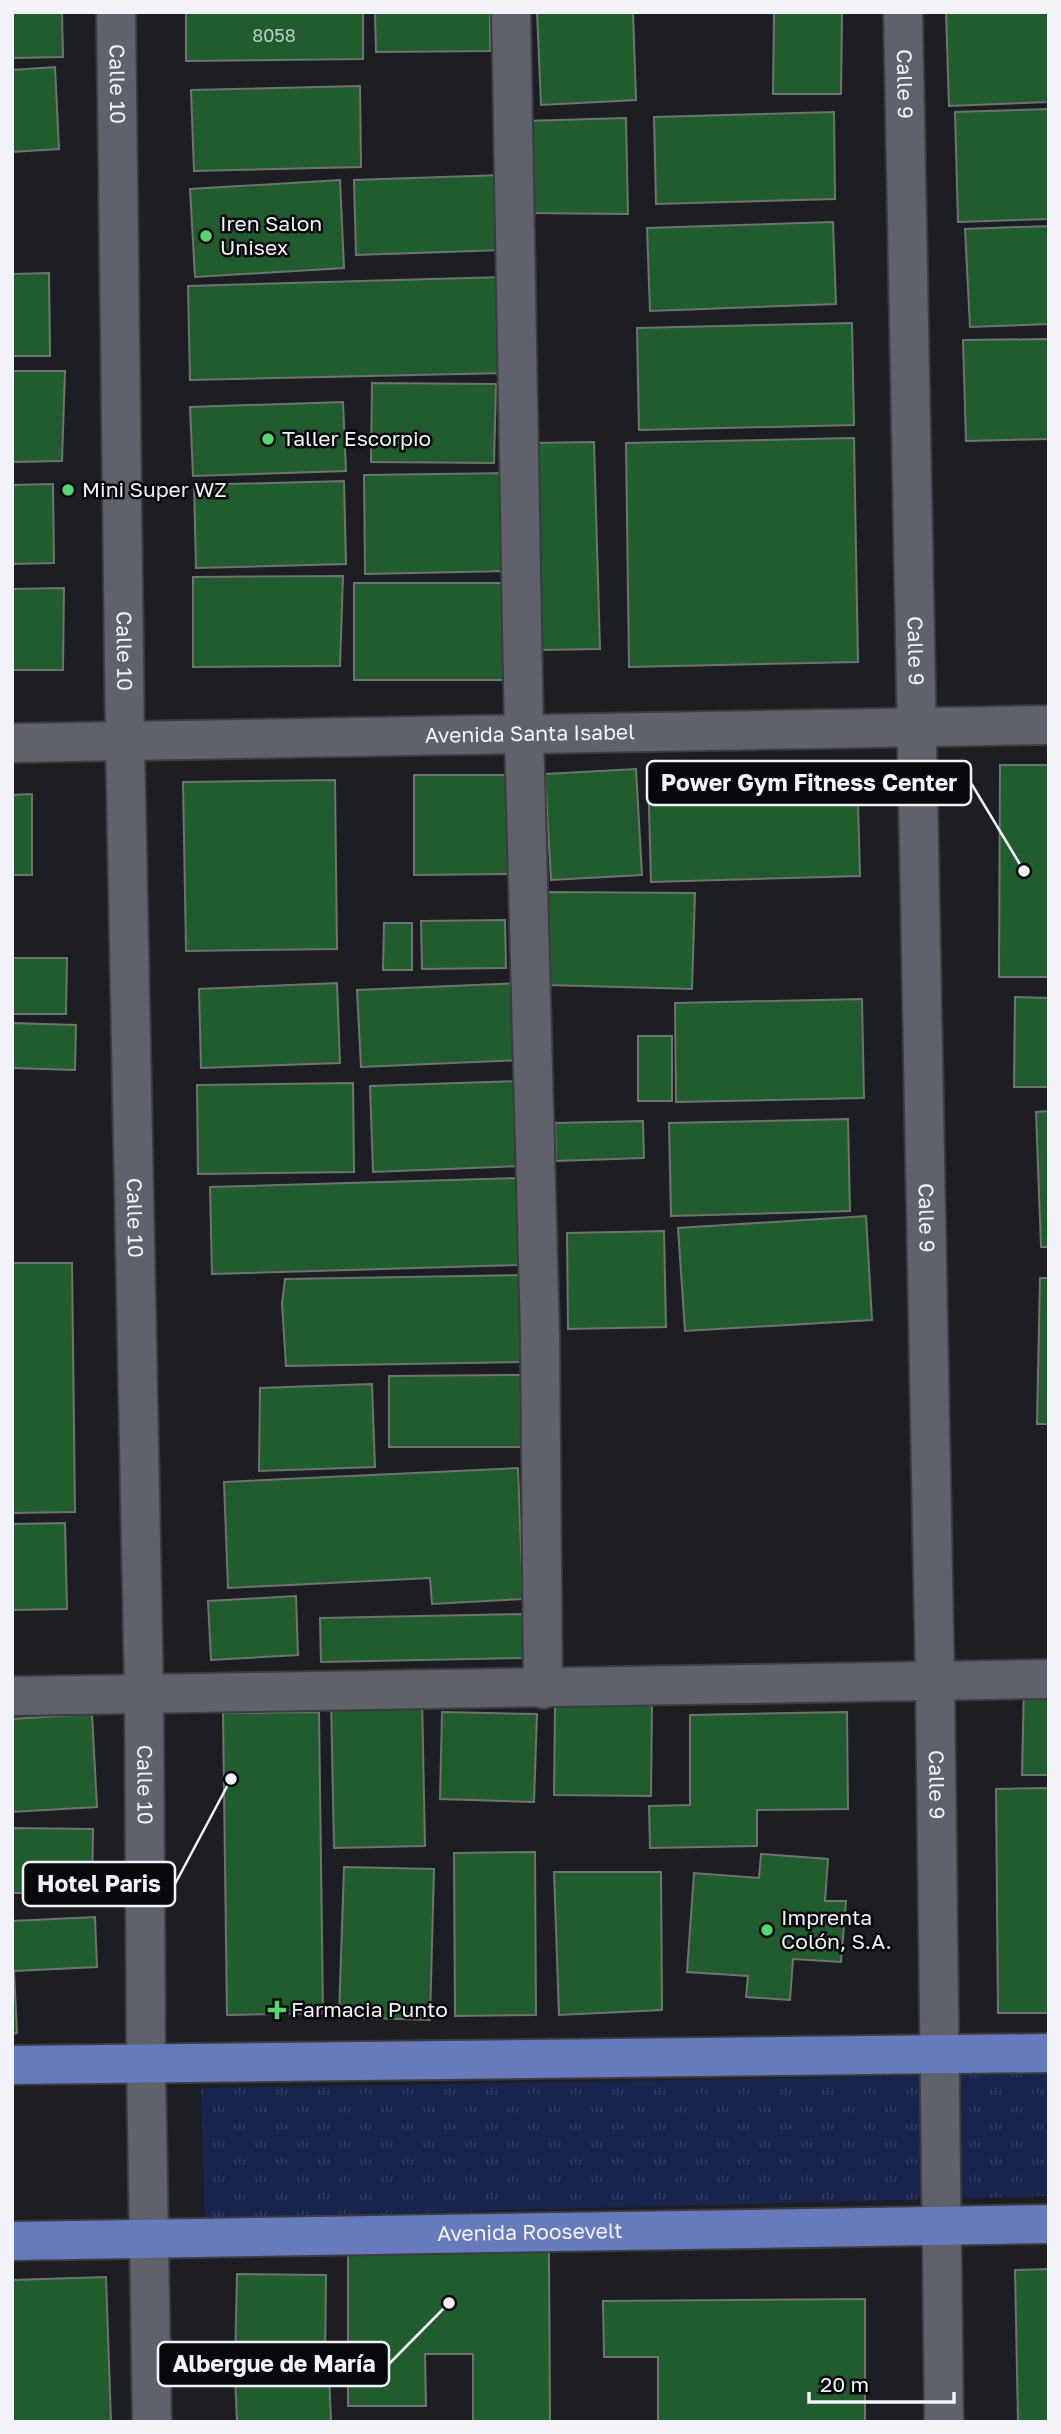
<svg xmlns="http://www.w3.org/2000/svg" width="1061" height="2434" font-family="'Golos Text',sans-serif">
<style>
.grass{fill:url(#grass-tufts)}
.building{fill:#205c2d;stroke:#6e746e;stroke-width:2}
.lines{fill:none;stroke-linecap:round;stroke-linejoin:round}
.minor-casing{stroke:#3b3c41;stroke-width:42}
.major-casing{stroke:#3b3c41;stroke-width:42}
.minor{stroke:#5f626a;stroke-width:38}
.major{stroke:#677abb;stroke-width:38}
.poi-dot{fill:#55d671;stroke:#07080b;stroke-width:2.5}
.labels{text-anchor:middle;stroke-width:5;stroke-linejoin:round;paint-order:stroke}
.number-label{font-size:18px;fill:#becdc5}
.street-label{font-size:21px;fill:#f2f3f8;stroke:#07080b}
.poi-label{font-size:21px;fill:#f2f3f8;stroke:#07080b;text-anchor:start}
.leader{fill:none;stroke:#f2f3f8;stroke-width:2.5}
.callout-dot{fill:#f2f3f8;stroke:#07080b;stroke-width:2.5}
.callout{fill:#07080b;stroke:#f2f3f8;stroke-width:2.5}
.callout-label{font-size:23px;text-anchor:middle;font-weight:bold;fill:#f2f3f8}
</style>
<defs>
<pattern id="grass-tufts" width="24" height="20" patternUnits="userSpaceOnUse" patternTransform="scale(1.75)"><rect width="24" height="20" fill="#19244e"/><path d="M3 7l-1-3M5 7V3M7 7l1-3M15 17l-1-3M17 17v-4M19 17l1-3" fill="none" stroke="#303a60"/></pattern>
</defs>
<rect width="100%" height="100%" fill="#1c1e24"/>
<!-- grass -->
<path class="grass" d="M 1049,2074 L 1049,2196 L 205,2218 L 201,2088 Z"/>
<!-- building -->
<g class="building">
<path d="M 12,12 L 62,12 L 63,57 L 12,58 Z"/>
<path d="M 186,12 L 363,12 L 363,59 L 186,61 Z"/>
<path d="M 375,12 L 490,12 L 490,51 L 376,52 Z"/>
<path d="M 537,12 L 633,12 L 636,100 L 541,105 Z"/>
<path d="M 774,12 L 842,12 L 841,94 L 773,94 Z"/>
<path d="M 946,12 L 1049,12 L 1049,102 L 949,106 Z"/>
<path d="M 55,67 L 59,149 L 12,152 L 12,70 Z"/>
<path d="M 360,86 L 361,167 L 194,171 L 191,90 Z"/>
<path d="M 1049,109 L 1049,219 L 958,222 L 955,112 Z"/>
<path d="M 834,112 L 835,199 L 656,204 L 654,117 Z"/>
<path d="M 626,118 L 628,214 L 526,213 L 524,121 Z"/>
<path d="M 501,175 L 503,250 L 356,255 L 354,180 Z"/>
<path d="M 340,180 L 344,268 L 195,277 L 190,189 Z"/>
<path d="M 833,222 L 836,304 L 650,311 L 647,228 Z"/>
<path d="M 1049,226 L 1049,324 L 970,327 L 965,229 Z"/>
<path d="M 49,273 L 50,356 L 12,356 L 12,274 Z"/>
<path d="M 503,277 L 506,373 L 190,380 L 188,286 Z"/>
<path d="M 852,323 L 854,425 L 639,430 L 637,328 Z"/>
<path d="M 1049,339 L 1049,439 L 966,441 L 963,340 Z"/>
<path d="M 12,371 L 65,371 L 62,461 L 12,462 Z"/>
<path d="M 372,383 L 496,384 L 494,463 L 371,462 Z"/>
<path d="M 343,402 L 346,471 L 193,476 L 190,407 Z"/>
<path d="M 854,438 L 858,662 L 629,667 L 626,443 Z"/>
<path d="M 594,442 L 600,649 L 538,650 L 532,443 Z"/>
<path d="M 510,473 L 511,571 L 365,574 L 364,475 Z"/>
<path d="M 344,481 L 346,564 L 196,568 L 194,485 Z"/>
<path d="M 53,484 L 54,563 L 12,564 L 12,485 Z"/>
<path d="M 343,576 L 340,666 L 193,667 L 193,577 Z"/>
<rect x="354" y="583" width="151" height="97"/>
<path d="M 64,588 L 63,670 L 12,670 L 12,589 Z"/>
<path d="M 1000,765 L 1049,765 L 1049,977 L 999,977 Z"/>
<path d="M 857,766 L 860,876 L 651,882 L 648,771 Z"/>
<path d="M 636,769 L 642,875 L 551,880 L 545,774 Z"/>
<path d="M 414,775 L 515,775 L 515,874 L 414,875 Z"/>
<path d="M 335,780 L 337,949 L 186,951 L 183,782 Z"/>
<path d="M 32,794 L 32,875 L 12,875 L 12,795 Z"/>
<path d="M 547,892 L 695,893 L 692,989 L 548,985 Z"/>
<path d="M 505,920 L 506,968 L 422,969 L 421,921 Z"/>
<path d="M 384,923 L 412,923 L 412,970 L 383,970 Z"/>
<path d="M 12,958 L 67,958 L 66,1014 L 12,1014 Z"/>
<path d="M 337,983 L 340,1063 L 201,1068 L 199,989 Z"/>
<path d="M 522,983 L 524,1060 L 361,1067 L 357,990 Z"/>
<path d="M 1015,997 L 1049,998 L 1049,1087 L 1014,1087 Z"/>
<path d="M 862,999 L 864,1098 L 676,1102 L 675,1003 Z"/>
<path d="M 12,1023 L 76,1025 L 75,1070 L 12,1068 Z"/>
<rect x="638" y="1036" width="34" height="65"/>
<path d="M 520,1081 L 523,1166 L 373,1172 L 370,1086 Z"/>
<path d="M 353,1083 L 354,1172 L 198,1174 L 197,1085 Z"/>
<path d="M 1049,1111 L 1049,1247 L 1041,1247 L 1036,1112 Z"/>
<path d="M 848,1119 L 850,1211 L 671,1216 L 669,1123 Z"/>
<path d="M 643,1121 L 644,1158 L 556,1161 L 555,1123 Z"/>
<path d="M 518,1178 L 520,1265 L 212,1274 L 210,1187 Z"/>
<path d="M 866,1216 L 872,1320 L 685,1331 L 678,1228 Z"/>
<path d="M 664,1231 L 666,1327 L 568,1329 L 567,1233 Z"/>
<path d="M 12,1263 L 72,1263 L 75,1512 L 12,1513 Z"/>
<path d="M 520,1275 L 521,1362 L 286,1366 L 282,1304 L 285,1279 Z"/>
<path d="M 1040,1278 L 1049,1278 L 1049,1424 L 1037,1424 Z"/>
<path d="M 522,1375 L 523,1447 L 389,1447 L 389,1376 Z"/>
<path d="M 372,1384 L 375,1467 L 259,1471 L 260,1388 Z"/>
<path d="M 518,1468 L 523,1599 L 432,1604 L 430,1578 L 228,1588 L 224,1482 Z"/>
<path d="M 65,1523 L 67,1609 L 12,1610 L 12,1524 Z"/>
<path d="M 296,1596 L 298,1655 L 211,1660 L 208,1601 Z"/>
<path d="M 523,1614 L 523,1658 L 321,1662 L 320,1618 Z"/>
<path d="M 1024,1681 L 1049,1681 L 1049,1775 L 1022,1775 Z"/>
<path d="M 422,1696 L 425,1846 L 334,1848 L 331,1698 Z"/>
<path d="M 555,1705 L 652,1705 L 651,1796 L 554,1795 Z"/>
<path d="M 319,1712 L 323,2013 L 227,2015 L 223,1713 Z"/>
<path d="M 442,1712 L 537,1714 L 534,1802 L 440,1799 Z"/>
<path d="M 847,1712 L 848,1809 L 757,1810 L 757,1846 L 650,1848 L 649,1806 L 690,1805 L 690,1715 Z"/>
<path d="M 92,1714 L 97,1807 L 12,1812 L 12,1719 Z"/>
<path d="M 1049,1788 L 1049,2013 L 998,2013 L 996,1789 Z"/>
<path d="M 12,1828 L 93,1829 L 92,1893 L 12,1893 Z"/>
<path d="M 535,1852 L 536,2015 L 455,2016 L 454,1853 Z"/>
<path d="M 761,1854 L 828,1859 L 825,1901 L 846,1901 L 841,1962 L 793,1959 L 790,2000 L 746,1997 L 748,1976 L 687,1972 L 694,1873 L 759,1878 Z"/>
<path d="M 344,1867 L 434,1869 L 430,2020 L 339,2017 Z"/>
<path d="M 554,1872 L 661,1872 L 662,2010 L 559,2015 Z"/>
<path d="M 95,1917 L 97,1967 L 14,1971 L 17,2033 L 12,2034 L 12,1921 Z"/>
<path d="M 549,2250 L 550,2422 L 473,2422 L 473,2354 L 425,2354 L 426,2406 L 348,2406 L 348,2251 Z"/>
<path d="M 1049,2269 L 1049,2422 L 1018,2422 L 1015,2270 Z"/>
<path d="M 237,2274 L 326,2275 L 325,2364 L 235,2364 Z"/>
<path d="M 106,2277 L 111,2422 L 13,2422 L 12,2280 Z"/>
<path d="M 865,2299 L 865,2422 L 658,2422 L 658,2357 L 604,2357 L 603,2301 Z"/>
<path d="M 329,2372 L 331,2422 L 237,2422 L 235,2376 Z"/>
</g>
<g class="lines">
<!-- minor casing -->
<g class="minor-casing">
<g id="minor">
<path id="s1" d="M 116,12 L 125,742 L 144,1695 L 146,2064 L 152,2422"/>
<path d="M 511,12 L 524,735 L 540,1335 L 543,1689"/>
<path id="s2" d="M 903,12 L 935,1682 L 944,2422"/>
<path id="s3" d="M 12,743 L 1049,725"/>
<path d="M 12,1696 L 1049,1679"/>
</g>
</g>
<!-- major casing -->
<g class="major-casing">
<g id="major">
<path d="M 12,2065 L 1049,2053"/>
<path id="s4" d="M 12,2241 L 1049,2224"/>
</g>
</g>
<!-- minor -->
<use href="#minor" class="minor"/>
<!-- major -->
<use href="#major" class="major"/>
</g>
<!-- markers -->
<g class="poi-dot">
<circle cx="206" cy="236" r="7"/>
<circle cx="268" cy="439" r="7"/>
<circle cx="68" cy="490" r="7"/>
<circle cx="767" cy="1930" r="7"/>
<path d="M273.5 1999.5h7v7h7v7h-7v7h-7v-7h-7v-7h7z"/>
</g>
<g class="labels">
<!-- number labels -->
<g class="number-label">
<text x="274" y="42">8058</text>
</g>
<!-- street labels -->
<g class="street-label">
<text dy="7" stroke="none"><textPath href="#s1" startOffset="72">Calle 10</textPath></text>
<text dy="7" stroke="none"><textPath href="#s2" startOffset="72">Calle 9</textPath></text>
<text dy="7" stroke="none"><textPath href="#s1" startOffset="639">Calle 10</textPath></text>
<text dy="7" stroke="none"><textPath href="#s2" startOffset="639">Calle 9</textPath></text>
<text dy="7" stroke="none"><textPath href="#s3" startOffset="518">Avenida Santa Isabel</textPath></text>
<text dy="7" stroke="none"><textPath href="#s1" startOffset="1206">Calle 10</textPath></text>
<text dy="7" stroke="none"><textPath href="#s2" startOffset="1206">Calle 9</textPath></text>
<text dy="7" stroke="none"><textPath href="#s1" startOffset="1773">Calle 10</textPath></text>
<text dy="7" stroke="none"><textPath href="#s2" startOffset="1773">Calle 9</textPath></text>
<text dy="7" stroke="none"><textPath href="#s4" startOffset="518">Avenida Roosevelt</textPath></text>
</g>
<!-- poi labels -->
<g class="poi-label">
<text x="220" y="231">Iren Salon<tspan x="220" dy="24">Unisex</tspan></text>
<text x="282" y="446">Taller Escorpio</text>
<text x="82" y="497">Mini Super WZ</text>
<text x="781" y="1925">Imprenta<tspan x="781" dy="24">Colón, S.A.</tspan></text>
<text x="291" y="2017">Farmacia Punto</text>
</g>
</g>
<!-- callouts -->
<path class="leader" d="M1024 871L971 783M231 1779L175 1884M449 2303L389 2364"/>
<g class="callout-dot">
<circle cx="1024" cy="871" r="7"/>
<circle cx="231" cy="1779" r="7"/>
<circle cx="449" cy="2303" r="7"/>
</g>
<g class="callout">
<rect x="647" y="761" width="324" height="44" rx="7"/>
<rect x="23" y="1862" width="152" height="44" rx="7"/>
<rect x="158" y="2342" width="231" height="44" rx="7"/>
</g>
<g class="callout-label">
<text x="809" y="791">Power Gym Fitness Center</text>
<text x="99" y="1892">Hotel Paris</text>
<text x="274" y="2372">Albergue de María</text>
</g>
<!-- border -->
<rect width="1061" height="2434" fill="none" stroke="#f2f3f8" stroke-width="28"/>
<!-- scale -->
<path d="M809 2392v10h145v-10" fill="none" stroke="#f2f3f8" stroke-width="3.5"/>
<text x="820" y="2392" font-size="21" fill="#f2f3f8" stroke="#07080b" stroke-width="5" paint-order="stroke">20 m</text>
</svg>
